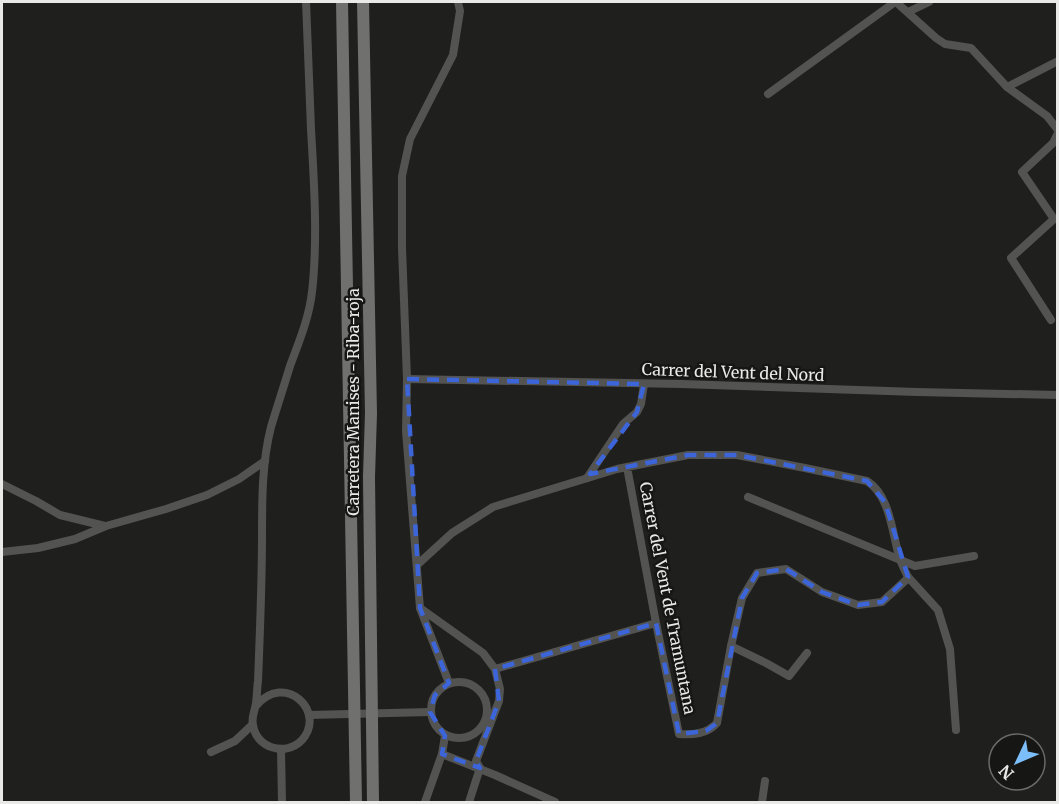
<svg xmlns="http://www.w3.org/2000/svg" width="1059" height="804" font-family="Merriweather,serif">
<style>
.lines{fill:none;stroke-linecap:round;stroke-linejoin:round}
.minor{stroke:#535352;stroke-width:8}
.secondary{stroke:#70706e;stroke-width:12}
.marked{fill:none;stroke:#3c65da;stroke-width:4.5;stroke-dasharray:12 8;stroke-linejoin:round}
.labels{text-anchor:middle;stroke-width:5;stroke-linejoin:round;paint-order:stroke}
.street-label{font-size:16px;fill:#e9e9e7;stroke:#161614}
</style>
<rect width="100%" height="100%" fill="#1f1f1d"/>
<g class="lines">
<!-- minor -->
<g class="minor">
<path d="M 896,2 L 936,38 L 945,44 L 971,48 L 1007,87 L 1047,116 L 1058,130"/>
<path d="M 908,12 L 929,2"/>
<path d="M 1007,87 L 1058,61"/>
<path d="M 768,94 L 895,2"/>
<path d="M 1051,320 L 1011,258 L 1054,219 L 1022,172 L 1053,143 L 1058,133"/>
<path d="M 407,379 L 681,384 L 917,392 L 1058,395"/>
<path d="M 587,478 L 623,424 L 637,412 L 641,404 L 644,384"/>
<path d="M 2,484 L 36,501 L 60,515 L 105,526"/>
<path d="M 748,497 L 915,566 L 974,556"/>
<path d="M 2,552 L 38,548 L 75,539 L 106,526 L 166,509 L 207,495 L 239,479 L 265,461"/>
<path d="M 417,565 L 452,533 L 493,507 L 617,469 L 627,467 L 688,455 L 737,455 L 805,468 L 867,481 C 891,496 892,535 900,559 C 902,565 905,571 908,577 L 906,580 L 882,602 L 858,605 L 822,592 L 786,569 L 757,573 L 742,598 L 731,646 L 717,723 C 707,734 693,735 679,734 L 656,623 L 627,467"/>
<path d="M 908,577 L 938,610 L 950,649 L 956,730"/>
<path d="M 420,608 L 483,653 L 495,669 L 500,689 L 499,701 L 476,761 L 480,768"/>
<path d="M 731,646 L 766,663 L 789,676 L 807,653"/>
<path d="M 495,669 L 656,623"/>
<circle cx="459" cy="710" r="28"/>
<path d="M 449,683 L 420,608 L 406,431 L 407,379 L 402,248 L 402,176 L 410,139 L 453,55 L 460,11 L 458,2"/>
<path d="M 256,706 C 285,671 327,712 302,740 C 286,757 256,748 253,725 C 251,717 255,711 256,703 C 257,696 257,688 258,681 C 260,632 262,584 262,535 C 262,499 262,462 271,427 C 277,407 284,386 290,366 C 299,342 309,318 312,292 C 318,240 314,181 311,129 C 309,86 308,44 306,2"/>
<path d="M 309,715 L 430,712"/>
<path d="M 281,749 L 282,802"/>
<path d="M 211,752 L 235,741 L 252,725"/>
<path d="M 442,754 L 495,775 L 555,802"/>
<path d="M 425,802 L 442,754 L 445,736"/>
<path d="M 469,802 L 480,768"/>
<path d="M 762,802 L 765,781"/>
</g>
<!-- secondary -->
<g class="secondary">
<path d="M 342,2 L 356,802"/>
<path d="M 363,2 L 371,413 L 369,477 L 373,802"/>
</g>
</g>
<!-- marked area -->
<path class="marked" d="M 407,379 L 644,384 L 637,412 L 590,474 L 688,455 L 737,455 L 867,481 L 885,502 L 908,577 L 882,602 L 858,605 L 822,592 L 786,569 L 757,573 L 742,598 L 717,723 L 706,731 L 679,734 L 656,623 L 495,669 L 499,701 L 476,761 L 480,768 L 442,754 L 445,736 L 430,712 L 435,695 L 449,683 L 420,608 Z"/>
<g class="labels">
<!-- street labels -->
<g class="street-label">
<text transform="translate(733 372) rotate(2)" y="6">Carrer del Vent del Nord</text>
<text transform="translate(353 402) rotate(-90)" y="6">Carretera Manises - Riba-roja</text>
<text transform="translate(668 598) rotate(79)" y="6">Carrer del Vent de Tramuntana</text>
</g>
</g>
<!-- border -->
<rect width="1059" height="804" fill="none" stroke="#e9e9e7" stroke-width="6"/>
<!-- north arrow -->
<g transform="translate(1017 762) rotate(226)"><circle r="28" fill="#161614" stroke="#6a6a68" stroke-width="1.5"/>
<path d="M0-4.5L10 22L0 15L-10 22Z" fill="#7cbef9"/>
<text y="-9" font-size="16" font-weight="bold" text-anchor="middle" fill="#e9e9e7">N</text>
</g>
</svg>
